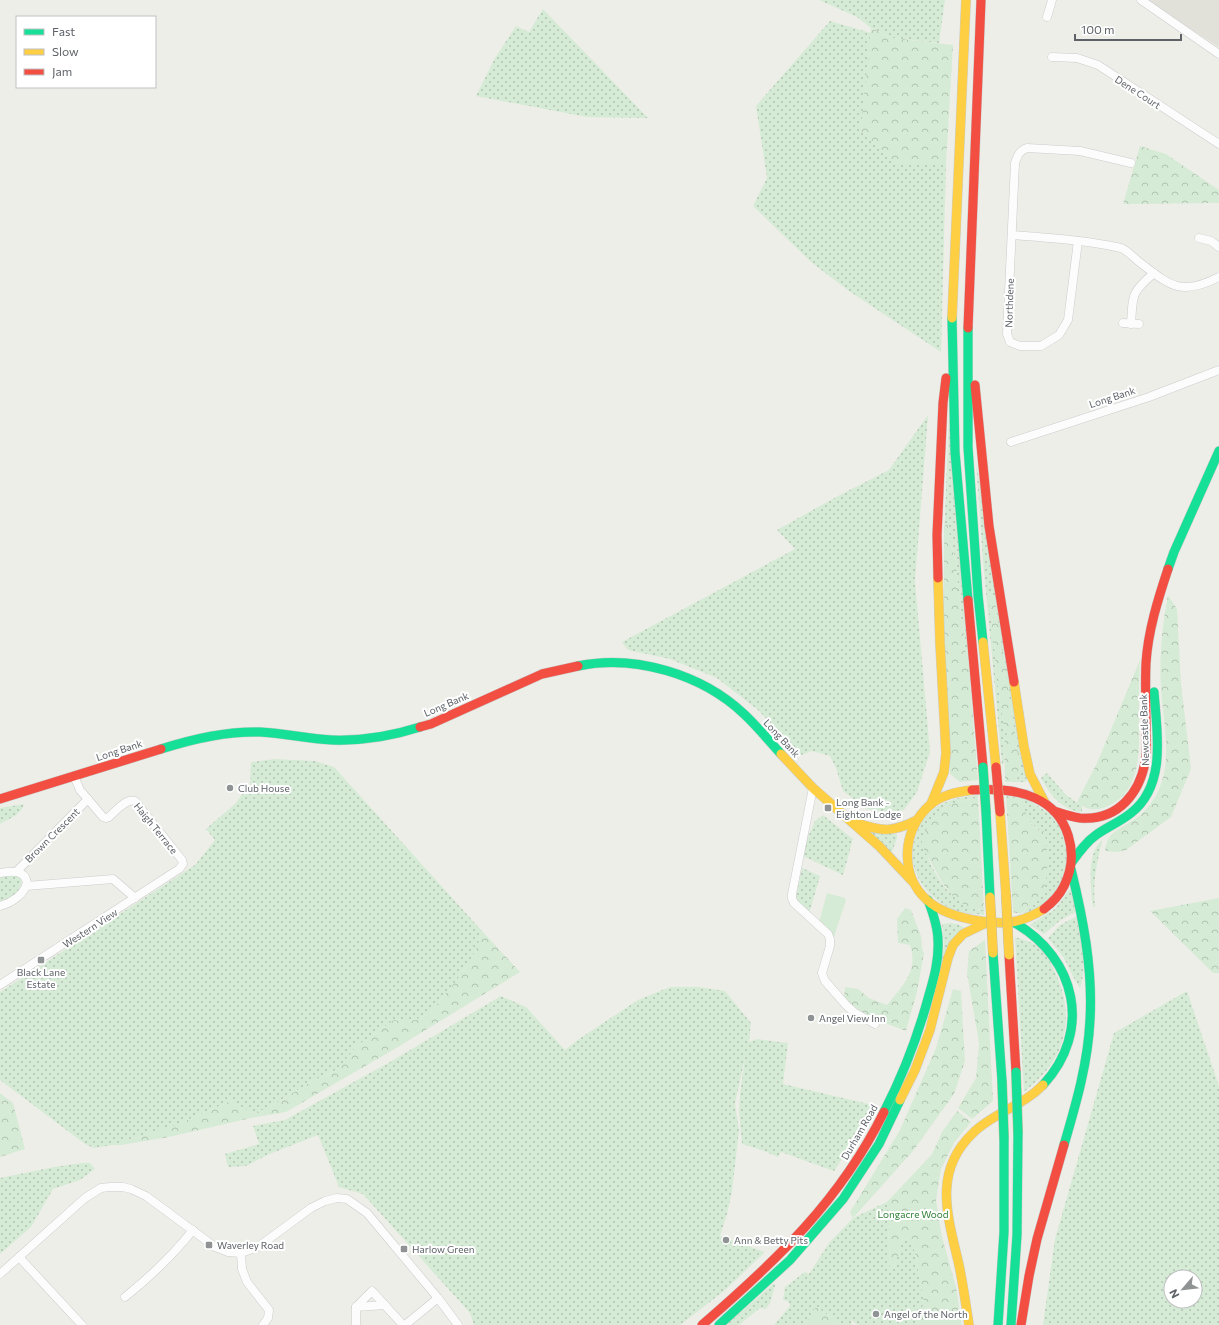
<svg xmlns="http://www.w3.org/2000/svg" width="1219" height="1325" font-family="Commissioner,sans-serif">
<style>
.education{fill:#e1e0d9}
.grass{fill:url(#grass-dots);fill-rule:evenodd}
.forest{fill:url(#forest-crowns)}
.pitch{fill:#d6ebd5}
.lines{fill:none;stroke-linecap:round;stroke-linejoin:round}
.street-casing{stroke:#cbcbcb;stroke-width:9}
.fast-casing{stroke:#cbcbcb;stroke-width:10}
.slow-casing{stroke:#cbcbcb;stroke-width:10}
.jam-casing{stroke:#cbcbcb;stroke-width:10}
.street{stroke:#fcfcfc;stroke-width:8}
.fast{stroke:#16e098;stroke-width:9}
.slow{stroke:#ffcf43;stroke-width:9}
.jam{stroke:#f24e42;stroke-width:9}
.fast-bridge-casing{stroke:#c7ba95;stroke-width:10;stroke-linecap:butt}
.slow-bridge-casing{stroke:#c7ba95;stroke-width:10;stroke-linecap:butt}
.jam-bridge-casing{stroke:#c7ba95;stroke-width:10;stroke-linecap:butt}
.fast-bridge{stroke:#16e098;stroke-width:9}
.slow-bridge{stroke:#ffcf43;stroke-width:9}
.jam-bridge{stroke:#f24e42;stroke-width:9}
.poi-dot{fill:#909394;stroke:#fff;stroke-width:1.5}
.labels{text-anchor:middle;stroke-width:4;stroke-linejoin:round;paint-order:stroke}
.street-label{font-size:10px;fill:#5e6267;stroke:#fff}
.poi-label{font-size:10px;fill:#5e6267;stroke:#fff;text-anchor:start}
.park-label{font-size:10px;fill:#328239;stroke:#fff}
</style>
<defs>
<pattern id="grass-dots" width="8" height="8" patternUnits="userSpaceOnUse"><rect width="8" height="8" fill="#d6ebd5"/><path d="M2 2h.1M6 6h.1" fill="none" stroke="#b1c2b1" stroke-width="1.8" stroke-linecap="round"/></pattern>
<pattern id="forest-crowns" width="20" height="18" patternUnits="userSpaceOnUse"><rect width="20" height="18" fill="#d6ebd5"/><path d="M2 6a3 3 0 1 1 6 0M12 15a3 3 0 1 1 6 0" fill="none" stroke="#b1c2b1"/></pattern>
</defs>
<rect width="100%" height="100%" fill="#eeeee9"/>
<!-- education -->
<path class="education" d="M 1148,0 L 1219,0 L 1219,47 L 1163,11 Z"/>
<!-- grass -->
<g class="grass">
<path d="M 819,0 L 945,0 L 939,43 L 893,38 L 871,28 L 857,17 Z"/>
<path d="M 543,9 L 648,118 L 587,117 L 476,96 L 495,58 L 516,26 L 529,32 Z"/>
<path d="M 830,21 L 871,33 L 861,131 L 894,164 L 946,164 L 941,352 L 849,291 L 811,262 L 753,206 L 767,178 L 756,106 Z"/>
<path d="M 928,415 L 915,581 L 930,752 L 917,792 L 904,810 L 887,812 L 867,809 L 843,791 L 836,768 L 830,756 L 812,751 L 801,755 L 758,710 L 717,678 L 670,659 L 628,650 L 622,642 L 795,549 L 777,530 L 838,496 L 889,470 Z"/>
<path d="M 949,415 L 968,656 L 962,644 L 964,637 L 963,622 L 960,616 L 961,600 L 958,591 L 956,560 L 951,546 L 948,524 L 944,539 Z"/>
<path d="M 976,462 L 1027,780 L 1025,782 L 1014,782 L 1018,777 L 1020,768 L 990,615 L 994,638 L 996,673 L 1004,728 L 1007,734 L 1004,743 L 1004,764 L 1002,764 L 983,560 Z"/>
<path d="M 275,759 L 315,761 L 334,767 L 482,931 C 475,960 460,977 441,999 C 437,1004 432,1012 426,1015 C 416,1021 405,1023 394,1020 L 357,1046 L 338,1069 L 311,1082 L 266,1109 L 252,1113 L 231,1101 L 176,1125 L 112,1145 L 94,1148 L 85,1144 L 0,1080 L 0,992 L 195,865 L 215,840 L 206,829 L 236,803 L 245,790 L 250,789 L 251,762 Z"/>
<path d="M 1047,773 L 1066,795 L 1082,806 L 1082,812 C 1063,811 1049,794 1041,778 Z"/>
<path d="M 978,795 L 978,798 L 959,801 L 943,809 C 940,817 929,823 926,834 C 920,849 937,878 947,890 C 953,897 970,904 978,910 L 984,910 L 984,915 C 975,914 963,913 954,910 C 926,898 905,869 915,839 C 918,829 922,819 930,812 C 943,800 961,797 978,795 Z"/>
<path d="M 1006,796 L 1027,799 L 1050,814 L 1062,830 L 1068,857 L 1063,880 L 1048,901 L 1025,914 L 1023,913 L 1031,901 L 1041,894 L 1039,831 Z"/>
<path d="M 24,804 C 22,814 9,819 0,824 L 0,808 Z"/>
<path d="M 823,815 L 853,839 L 843,875 L 803,856 L 807,839 L 815,821 Z"/>
<path d="M 863,828 L 897,834 L 897,838 L 892,852 Z"/>
<path d="M 1102,840 L 1102,842 C 1096,867 1093,881 1095,907 L 1093,907 C 1091,888 1086,853 1102,840 Z"/>
<path d="M 802,868 L 820,876 L 809,914 L 798,903 L 796,898 Z"/>
<path d="M 8,875 L 17,876 L 21,879 C 24,890 9,899 0,902 L 0,877 Z"/>
<path d="M 1071,888 L 1076,912 L 1062,919 L 1044,934 L 1030,925 L 1055,909 Z"/>
<path d="M 1077,916 C 1080,938 1088,968 1080,988 L 1075,980 L 1064,958 L 1048,938 L 1060,925 Z"/>
<path d="M 951,923 L 960,925 L 965,928 L 940,968 L 944,945 L 942,924 Z"/>
<path d="M 1015,937 C 1023,940 1033,942 1040,948 C 1046,954 1050,961 1053,968 C 1065,991 1070,1017 1062,1042 C 1056,1063 1040,1079 1024,1092 Z"/>
<path d="M 670,987 L 699,987 L 725,991 L 751,1023 L 749,1042 L 757,1039 L 788,1043 L 783,1084 L 873,1105 L 849,1148 L 834,1171 L 781,1152 L 778,1157 L 764,1151 L 742,1144 L 739,1111 L 740,1094 L 745,1058 L 735,1103 L 739,1131 L 732,1191 L 727,1214 L 720,1236 L 765,1252 L 724,1291 L 680,1325 L 474,1325 L 470,1313 L 363,1194 L 339,1187 L 318,1135 L 267,1155 L 246,1166 L 228,1167 L 225,1154 L 259,1144 L 253,1126 L 285,1120 L 390,1062 L 501,996 L 526,1007 L 565,1050 L 579,1039 L 638,1000 Z"/>
<path d="M 1187,991 L 1219,1086 L 1219,1325 L 1043,1325 L 1055,1239 L 1114,1033 ZM 1171,1277 L 1195,1277 L 1195,1301 L 1171,1301 Z"/>
<path d="M 82,1163 L 90,1163 L 95,1169 L 80,1180 L 53,1189 L 31,1227 L 0,1254 L 0,1178 L 54,1167 Z"/>
<path d="M 887,1202 L 890,1270 L 894,1268 L 903,1238 L 913,1242 L 924,1302 L 917,1325 L 858,1325 L 851,1320 L 852,1325 L 842,1325 L 816,1307 L 804,1325 L 774,1325 L 790,1306 L 788,1301 L 783,1300 L 785,1287 L 805,1272 L 809,1274 L 829,1243 L 853,1218 Z"/>
<path d="M 773,1284 L 775,1284 L 775,1286 L 770,1303 L 766,1309 L 760,1308 L 739,1325 L 726,1325 Z"/>
</g>
<!-- forest -->
<g class="forest">
<path d="M 871,28 L 893,38 L 953,45 L 946,164 L 894,164 L 861,131 L 864,96 Z"/>
<path d="M 1140,146 L 1166,154 L 1219,190 L 1219,203 L 1123,204 Z"/>
<path d="M 948,524 L 951,546 L 956,560 L 958,591 L 961,600 L 960,616 L 963,622 L 964,637 L 962,644 L 968,656 L 978,780 L 960,782 L 950,774 L 944,654 L 944,526 Z"/>
<path d="M 1168,595 L 1177,609 L 1181,683 L 1191,769 L 1171,817 L 1126,850 L 1118,852 L 1105,851 C 1108,828 1123,829 1139,816 C 1150,807 1158,794 1162,781 C 1171,752 1163,718 1161,689 C 1159,657 1162,626 1168,595 Z"/>
<path d="M 993,596 L 995,600 L 1020,768 L 1018,777 L 1014,782 L 1005,782 L 1004,743 L 1007,734 L 1004,728 L 996,673 L 994,638 L 990,615 L 989,597 Z"/>
<path d="M 1140,660 C 1139,678 1139,697 1139,716 C 1139,746 1143,791 1108,806 C 1096,811 1087,811 1077,802 L 1097,763 Z"/>
<path d="M 1006,796 C 1026,800 1022,803 1028,819 C 1031,824 1036,828 1039,831 L 1043,830 C 1049,841 1049,883 1042,893 C 1039,897 1033,899 1030,903 C 1026,907 1025,912 1020,914 L 1013,912 Z"/>
<path d="M 978,798 L 984,910 C 956,909 942,884 931,862 C 928,856 922,849 922,842 C 922,839 929,824 931,822 C 935,817 941,815 943,809 L 959,801 Z"/>
<path d="M 1219,898 L 1219,973 L 1213,973 L 1150,911 Z"/>
<path d="M 905,908 L 911,910 L 921,936 L 922,949 L 924,953 L 917,992 L 906,1031 C 884,1023 861,1015 844,998 L 845,987 L 858,989 L 869,998 L 887,1005 C 902,986 919,971 910,945 L 898,943 L 897,919 Z"/>
<path d="M 482,931 L 520,972 L 398,1047 L 286,1112 L 251,1118 L 169,1137 L 121,1145 L 112,1145 L 176,1125 L 231,1101 L 252,1113 L 266,1109 L 311,1082 L 338,1069 L 357,1046 L 394,1020 C 405,1023 416,1021 426,1015 C 432,1012 437,1004 441,999 C 460,977 475,960 482,931 Z"/>
<path d="M 985,940 L 993,1101 L 972,1119 L 958,1108 L 976,1078 L 979,1043 L 967,973 L 969,951 Z"/>
<path d="M 953,989 L 961,991 L 965,1061 L 954,1094 L 913,1151 L 853,1218 L 850,1212 L 900,1130 L 936,1048 Z"/>
<path d="M 0,1093 L 13,1103 L 25,1149 L 0,1157 Z"/>
<path d="M 957,1111 L 971,1122 L 954,1143 L 941,1169 L 936,1201 L 942,1237 L 956,1287 L 962,1325 L 917,1325 L 924,1302 L 913,1242 L 903,1238 L 894,1268 L 890,1270 L 887,1202 L 932,1154 L 942,1132 Z"/>
<path d="M 816,1307 L 842,1325 L 804,1325 Z"/>
</g>
<!-- pitch -->
<path class="pitch" d="M 827,893 L 845,898 L 846,900 L 834,937 L 819,922 Z"/>
<g class="lines">
<!-- street casing -->
<g class="street-casing">
<g id="street">
<path d="M 1141,0 L 1219,54"/>
<path d="M 1047,17 L 1052,0"/>
<path d="M 1052,57 L 1077,58 L 1098,65 L 1219,144"/>
<path d="M 1012,235 C 1048,238 1085,240 1121,248 C 1127,250 1133,257 1138,261 C 1169,285 1180,297 1219,277"/>
<path d="M 1199,238 L 1211,241 L 1219,247"/>
<path d="M 1078,241 L 1068,320 L 1059,335 L 1041,346 L 1020,346 L 1010,342 L 1007,334 L 1015,163 C 1018,155 1019,151 1027,148 L 1080,151 L 1131,163"/>
<path d="M 1123,323 L 1139,324"/>
<path d="M 1131,324 C 1133,294 1131,293 1154,273"/>
<path d="M 1011,442 L 1149,397 L 1219,370"/>
<path d="M 813,788 L 792,894 L 792,898 L 794,903 L 828,934 L 830,939 L 830,946 L 822,973 L 825,981 L 846,1005 L 855,1013 L 875,1024"/>
<path d="M 17,871 L 88,799"/>
<path d="M 0,873 C 11,871 25,869 27,883 C 24,895 11,903 0,906"/>
<path d="M 26,886 L 113,879 L 135,898"/>
<path d="M 0,985 L 179,869 L 183,864 L 182,860 L 135,801 C 126,798 116,811 109,817 L 106,818 L 103,817 L 80,790 L 74,776"/>
<path d="M 241,1253 L 242,1269 L 247,1282 L 269,1310 L 268,1318 L 263,1325"/>
<path d="M 19,1257 L 82,1325"/>
<path d="M 0,1274 L 85,1198 L 101,1188 L 110,1187 L 123,1187 L 131,1189 L 146,1196 L 215,1247 L 228,1252 L 241,1253 L 258,1247 L 311,1208 L 325,1201 L 337,1198 L 347,1199 L 367,1213 L 438,1298 L 458,1325"/>
<path d="M 125,1297 C 150,1277 173,1255 193,1230"/>
<path d="M 356,1307 L 385,1305"/>
<path d="M 356,1325 L 356,1307 L 372,1291 L 403,1325"/>
<path d="M 405,1325 L 438,1298"/>
</g>
</g>
<!-- fast casing -->
<g class="fast-casing">
<g id="fast">
<path d="M 952,318 L 955,452 L 968,600"/>
<path d="M 968,328 L 968,447 L 978,595 L 983,642"/>
<path d="M 1168,569 L 1174,552 L 1219,451"/>
<path d="M 578,666 C 634,654 702,674 744,714 C 757,726 769,741 781,754"/>
<path d="M 161,749 C 192,739 226,731 260,732 C 284,733 308,739 332,740 C 362,741 392,736 420,727"/>
<path d="M 986,812 L 990,897"/>
<path d="M 1072,862 C 1079,852 1086,842 1096,835 C 1107,827 1120,822 1131,813 C 1167,785 1157,732 1154,692"/>
<path d="M 1015,923 C 1076,958 1093,1031 1043,1085"/>
<path d="M 993,953 L 1002,1081"/>
<path d="M 884,1112 C 903,1075 918,1036 929,995 C 934,978 939,960 938,941 C 938,927 933,913 928,900"/>
<path d="M 1064,1145 C 1076,1104 1088,1063 1090,1020 C 1093,969 1083,918 1071,869"/>
<path d="M 719,1325 L 790,1260 L 843,1199 L 879,1144 L 900,1100"/>
<path d="M 998,1325 L 1004,1232 L 1004,1138"/>
<path d="M 1011,1325 L 1017,1235 L 1018,1133"/>
</g>
</g>
<!-- slow casing -->
<g class="slow-casing">
<g id="slow">
<path d="M 952,318 L 966,0"/>
<path d="M 983,642 L 996,767"/>
<path d="M 1014,682 L 1024,747 L 1030,774 L 1045,803"/>
<path d="M 781,754 L 813,788 L 879,846 L 912,881"/>
<path d="M 972,790 C 957,792 941,795 930,805 C 902,829 899,875 927,900 C 941,913 961,918 980,921 C 1006,925 1021,923 1044,909"/>
<path d="M 931,804 L 944,772 L 946,753 L 940,643 L 938,578"/>
<path d="M 1000,812 L 1006,895"/>
<path d="M 857,823 C 882,832 894,832 917,820"/>
<path d="M 900,1100 L 915,1070 L 930,1030 L 948,958 L 953,945 L 963,934 L 988,922"/>
<path d="M 969,1325 C 966,1305 963,1284 959,1265 C 948,1217 932,1172 973,1133 C 993,1113 1023,1106 1043,1085"/>
</g>
</g>
<!-- jam casing -->
<g class="jam-casing">
<g id="jam">
<path d="M 968,328 L 981,0"/>
<path d="M 975,385 L 989,526 L 1014,682"/>
<path d="M 938,578 L 937,535 L 943,403 L 946,378"/>
<path d="M 968,600 L 983,767"/>
<path d="M 420,727 L 431,724 L 542,674 L 578,666"/>
<path d="M 972,790 C 993,789 1015,789 1035,798 C 1069,813 1080,854 1064,886 C 1059,896 1052,903 1044,909"/>
<path d="M 0,799 L 161,749"/>
<path d="M 1054,811 C 1063,814 1071,817 1080,818 C 1119,821 1141,792 1146,757 C 1147,748 1146,739 1146,730 C 1146,708 1145,685 1146,663 C 1148,631 1158,599 1168,569"/>
<path d="M 1009,955 L 1016,1072"/>
<path d="M 702,1325 C 776,1261 840,1201 884,1112"/>
<path d="M 1021,1325 L 1029,1276 L 1037,1239 L 1064,1145"/>
</g>
</g>
<!-- street -->
<use href="#street" class="street"/>
<!-- fast -->
<use href="#fast" class="fast"/>
<!-- slow -->
<use href="#slow" class="slow"/>
<!-- jam -->
<use href="#jam" class="jam"/>
<!-- fast-bridge casing -->
<g class="fast-bridge-casing">
<g id="fast-bridge">
<path d="M 983,767 L 986,812"/>
<path d="M 1016,1072 L 1018,1133"/>
<path d="M 1002,1081 L 1004,1138"/>
</g>
</g>
<!-- slow-bridge casing -->
<g class="slow-bridge-casing">
<g id="slow-bridge">
<path d="M 1006,895 L 1009,955"/>
<path d="M 990,897 L 993,953"/>
</g>
</g>
<!-- jam-bridge casing -->
<g class="jam-bridge-casing">
<path id="jam-bridge" d="M 996,767 L 1000,812"/>
</g>
<!-- fast-bridge -->
<use href="#fast-bridge" class="fast-bridge"/>
<!-- slow-bridge -->
<use href="#slow-bridge" class="slow-bridge"/>
<!-- jam-bridge -->
<use href="#jam-bridge" class="jam-bridge"/>
</g>
<!-- markers -->
<g class="poi-dot">
<circle cx="230" cy="788" r="4"/>
<rect x="824" y="804" width="8" height="8" rx="2"/>
<rect x="37" y="956" width="8" height="8" rx="2"/>
<circle cx="811" cy="1018" r="4"/>
<circle cx="726" cy="1240" r="4"/>
<rect x="205" y="1241" width="8" height="8" rx="2"/>
<rect x="400" y="1245" width="8" height="8" rx="2"/>
<circle cx="876" cy="1314" r="4"/>
</g>
<g class="labels">
<!-- street labels -->
<g class="street-label">
<text transform="translate(1138 92) rotate(33)" y="4">Dene Court</text>
<text transform="translate(1009 303) rotate(-88)" y="4">Northdene</text>
<text transform="translate(1112 397) rotate(-18)" y="4">Long Bank</text>
<text transform="translate(446 704) rotate(-23)" y="4">Long Bank</text>
<text transform="translate(1144 730) rotate(-92)" y="4">Newcastle Bank</text>
<text transform="translate(782 738) rotate(47)" y="4">Long Bank</text>
<text transform="translate(119 750) rotate(-18)" y="4">Long Bank</text>
<text transform="translate(156 828) rotate(51)" y="4">Haigh Terrace</text>
<text transform="translate(52 835) rotate(-45)" y="4">Brown Crescent</text>
<text transform="translate(90 928) rotate(-33)" y="4">Western View</text>
<text transform="translate(859 1132) rotate(-60)" y="4">Durham Road</text>
</g>
<!-- poi labels -->
<g class="poi-label">
<text x="238" y="792">Club House</text>
<text x="836" y="806">Long Bank -<tspan x="836" dy="12">Eighton Lodge</tspan></text>
<text x="41" y="976" text-anchor="middle">Black Lane<tspan x="41" dy="12">Estate</tspan></text>
<text x="819" y="1022">Angel View Inn</text>
<text x="734" y="1244">Ann &amp; Betty Pits</text>
<text x="217" y="1249">Waverley Road</text>
<text x="412" y="1253">Harlow Green</text>
<text x="884" y="1318">Angel of the North</text>
</g>
<!-- park labels -->
<g class="park-label">
<text x="913" y="1218">Longacre Wood</text>
</g>
</g>
<!-- legend -->
<rect x="16" y="16" width="140" height="72" fill="#ffffff" stroke="#bfc0c2"/>
<rect x="24" y="29" width="20" height="6" fill="#16e098" stroke="#bfc0c2"/>
<text x="52" y="36" font-size="12" fill="#5e6267">Fast</text>
<rect x="24" y="49" width="20" height="6" fill="#ffcf43" stroke="#bfc0c2"/>
<text x="52" y="56" font-size="12" fill="#5e6267">Slow</text>
<rect x="24" y="69" width="20" height="6" fill="#f24e42" stroke="#bfc0c2"/>
<text x="52" y="76" font-size="12" fill="#5e6267">Jam</text>
<!-- north arrow -->
<g transform="translate(1183 1289) rotate(242)"><circle r="19" fill="#ffffff" stroke="#bfc0c2"/>
<path d="M0-3L7 15L0 10L-7 15Z" fill="#909394"/>
<text y="-6" font-size="11" font-weight="bold" text-anchor="middle" fill="#5e6267">N</text>
</g>
<!-- scale -->
<path d="M1075 34v6h106v-6" fill="none" stroke="#5e6267" stroke-width="2"/>
<text x="1081" y="34" font-size="12" fill="#5e6267" stroke="#ffffff" stroke-width="3" paint-order="stroke">100 m</text>
</svg>
